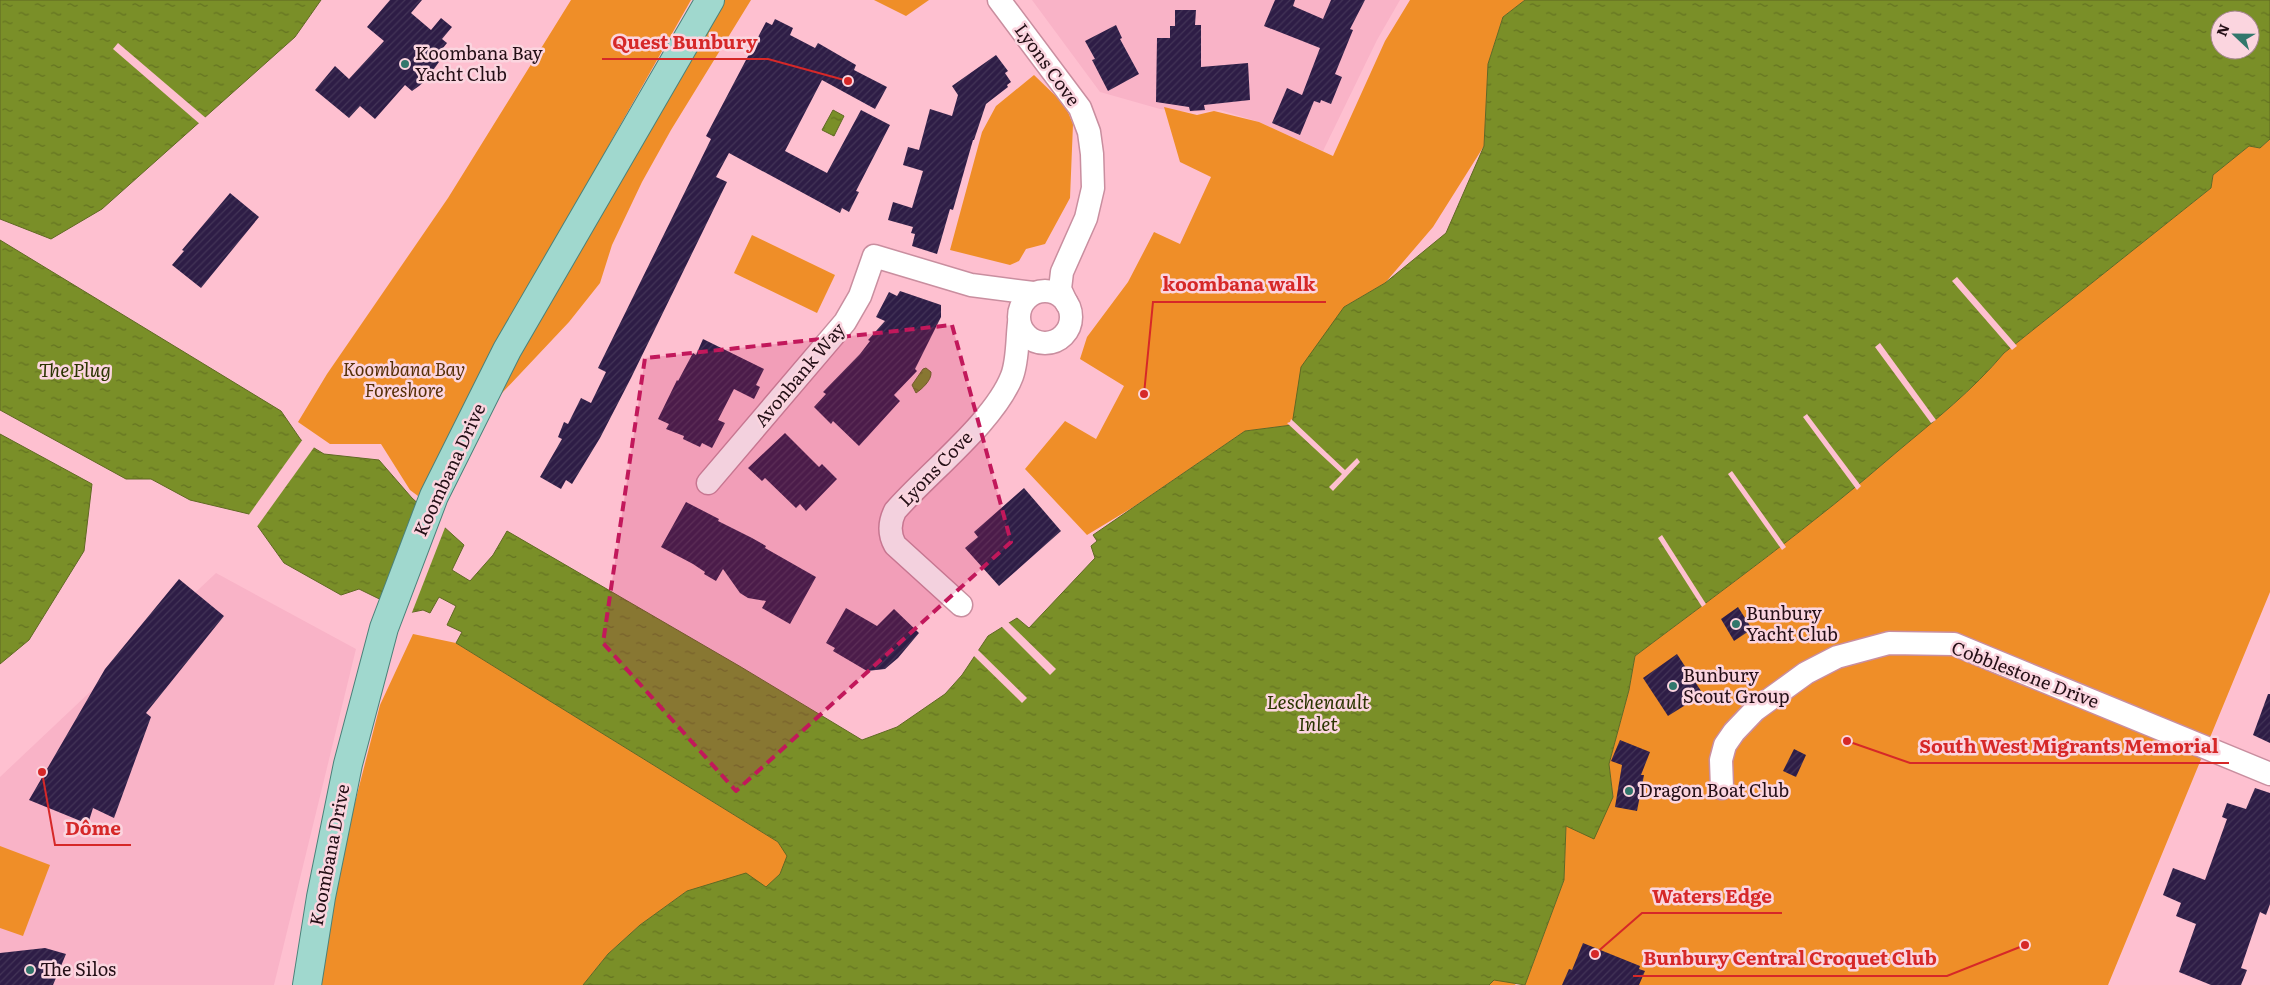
<svg xmlns="http://www.w3.org/2000/svg" width="2270" height="985" font-family="Literata,serif">
<style>
.built{fill:#f9b3c7}
.green{fill:#ef8e28}
.water{fill:url(#water-ripples);stroke:#606923;fill-rule:evenodd}
.pier{fill:#fec0d0}
.building{fill:url(#building-hatch)}
.lines{fill:none;stroke-linecap:round;stroke-linejoin:round}
.minor-casing{stroke:#c98e9f;stroke-width:25}
.major-casing{stroke:#4b8179;stroke-width:30}
.minor{stroke:#fff;stroke-width:22}
.major{stroke:#a0d8ce;stroke-width:28}
.marked{fill:#c2185b;fill-opacity:0.2;stroke:#c2185b;stroke-width:4;stroke-dasharray:10 6;stroke-linejoin:round}
.poi-dot{fill:#32776c;stroke:#fbd5df;stroke-width:2}
.labels{text-anchor:middle;stroke-width:5;stroke-linejoin:round;paint-order:stroke}
.poi-label{font-size:18px;fill:#240f16;stroke:#fbd5df;text-anchor:start}
.street-label{font-size:18px;fill:#240f16;stroke:#fbd5df}
.park-label{font-size:18px;font-style:italic;fill:#562f06;stroke:#fbd5df}
.water-label{font-size:19px;font-style:italic;fill:#2a3400;stroke:#fbd5df}
.leader{fill:none;stroke:#d62828;stroke-width:2}
.callout-dot{fill:#d62828;stroke:#fbd5df;stroke-width:2}
.callout-label{font-size:19px;text-anchor:middle;font-weight:bold;fill:#d62828;stroke:#fbd5df;stroke-width:5;stroke-linejoin:round;paint-order:stroke}
</style>
<defs>
<pattern id="water-ripples" width="26" height="14" patternUnits="userSpaceOnUse" patternTransform="scale(1.25)"><rect width="26" height="14" fill="#7a8f28"/><path d="M2 4q2-2 4 0t4 0M15 11q2-2 4 0t4 0" fill="none" stroke="#647321"/></pattern>
<pattern id="building-hatch" width="6" height="6" patternUnits="userSpaceOnUse" patternTransform="scale(1.25)"><rect width="6" height="6" fill="#2e1d46"/><path d="M-1 1l2-2M0 6l6-6M5 7l2-2" fill="none" stroke="#433457"/></pattern>
</defs>
<rect width="100%" height="100%" fill="#fec0d0"/>
<!-- built -->
<g class="built">
<path d="M 1032,0 L 1400,0 L 1377,40 L 1323,151 L 1259,122 L 1220,110 L 1190,112 L 1160,109 L 1100,92 Z"/>
<path d="M 216,573 L 356,649 L 274,985 L 0,985 L 0,777 Z"/>
</g>
<!-- green -->
<g class="green">
<path d="M 571,0 L 691,0 L 614,136 L 418,496 L 410,490 L 381,444 L 330,444 L 298,422 L 327,374 L 448,198 Z"/>
<path d="M 723,0 L 751,0 L 671,130 L 642,182 L 612,245 L 600,283 L 569,322 L 485,411 Z"/>
<path d="M 874,0 L 929,0 L 906,16 Z"/>
<path d="M 1410,0 L 1525,0 L 1503,17 L 1488,64 L 1484,146 L 1433,227 L 1385,283 L 1344,307 L 1292,425 L 1245,431 L 1135,506 L 1087,535 L 1025,469 L 1065,421 L 1096,439 L 1124,386 L 1080,359 L 1087,337 L 1128,282 L 1154,232 L 1180,244 L 1211,177 L 1180,162 L 1164,107 L 1197,115 L 1214,111 L 1259,122 L 1333,156 L 1385,41 Z"/>
<path d="M 1034,75 L 1065,105 L 1073,124 L 1070,198 L 1045,244 L 1026,249 L 1019,261 L 1010,265 L 950,250 L 982,132 L 996,106 Z"/>
<path d="M 2270,139 L 2270,592 L 2108,985 L 1525,985 L 1564,880 L 1566,826 L 1613,797 L 1609,764 L 1629,690 L 1635,656 C 1724,589 1814,524 1898,451 C 1935,420 1973,390 2004,353 L 2211,188 L 2213,175 L 2249,146 L 2260,148 Z"/>
<path d="M 752,235 L 835,275 L 817,313 L 734,273 Z"/>
<path d="M 413,634 L 456,643 L 778,842 L 788,856 L 780,874 L 766,888 L 687,891 L 640,925 L 608,954 L 583,985 L 321,985 L 341,857 L 380,705 Z"/>
<path d="M 0,846 L 50,865 L 23,936 L 0,928 Z"/>
<path d="M 1494,980 L 1511,981 L 1516,985 L 1489,985 Z"/>
</g>
<!-- water -->
<g class="water">
<path d="M 0,0 L 321,0 L 295,37 L 102,209 L 51,239 L 0,219 Z"/>
<path d="M 1525,0 L 2270,0 L 2270,139 L 2260,148 L 2249,146 L 2213,175 L 2211,188 L 2004,353 C 1973,390 1935,420 1898,451 C 1814,524 1724,589 1635,656 L 1629,690 L 1609,764 L 1613,797 L 1594,839 L 1566,826 L 1564,880 L 1525,985 L 1494,980 L 1489,985 L 583,985 L 608,954 L 640,925 L 687,891 L 746,873 L 766,887 L 780,874 L 787,856 L 778,842 L 456,643 L 462,632 L 447,625 L 456,606 L 439,597 L 430,613 L 423,610 L 408,613 L 359,589 L 341,595 L 284,563 L 249,514 L 190,500 L 151,479 L 126,479 L 0,410 L 0,240 L 281,411 L 301,440 L 324,454 L 379,460 L 412,498 L 464,545 L 452,570 L 470,581 L 493,555 L 507,531 L 741,667 L 862,740 L 897,727 L 945,694 L 962,675 L 988,636 L 1017,618 L 1029,628 L 1095,558 L 1091,546 L 1097,541 L 1093,535 L 1245,431 L 1292,425 L 1301,367 L 1344,307 L 1385,283 L 1446,233 L 1484,146 L 1488,64 L 1503,17 ZM 2220,20 L 2250,20 L 2250,50 L 2220,50 Z"/>
<path d="M 833,110 L 844,116 L 834,136 L 822,130 Z"/>
<path d="M 926,368 L 931,372 C 932,380 922,389 916,393 L 912,385 L 923,369 Z"/>
<path d="M 0,434 L 92,484 L 84,551 L 29,640 L 0,664 Z"/>
</g>
<!-- pier -->
<g class="pier">
<path d="M 118,43 L 207,119 L 201,125 L 113,49 Z"/>
<path d="M 1957,277 L 2017,346 L 2012,350 L 1952,281 Z"/>
<path d="M 1880,343 L 1936,420 L 1931,423 L 1875,347 Z"/>
<path d="M 1807,414 L 1861,486 L 1857,490 L 1803,417 Z"/>
<path d="M 1291,419 L 1345,470 L 1357,458 L 1360,462 L 1333,491 L 1329,487 L 1342,474 L 1287,423 L 1290,422 Z"/>
<path d="M 303,439 L 315,446 L 256,528 L 248,516 Z"/>
<path d="M 1732,471 L 1786,547 L 1782,550 L 1728,474 Z"/>
<path d="M 421,503 L 446,525 L 411,615 L 407,615 L 382,603 Z"/>
<path d="M 1662,535 L 1706,604 L 1702,607 L 1658,538 Z"/>
<path d="M 1007,621 L 1056,669 L 1050,675 L 1000,625 Z"/>
<path d="M 977,649 L 1027,698 L 1022,703 L 973,655 Z"/>
</g>
<!-- building -->
<g class="building">
<path d="M 390,0 L 422,0 L 411,13 L 431,30 L 441,18 L 452,27 L 442,39 L 447,43 L 434,59 L 439,62 L 426,80 L 419,86 L 412,91 L 405,85 L 375,119 L 360,106 L 349,118 L 315,90 L 335,66 L 349,79 L 384,41 L 367,27 Z"/>
<path d="M 1275,0 L 1295,0 L 1293,6 L 1323,19 L 1331,0 L 1365,0 L 1350,29 L 1353,30 L 1335,74 L 1342,77 L 1331,104 L 1321,100 L 1320,103 L 1314,101 L 1300,135 L 1272,123 L 1287,88 L 1302,95 L 1320,48 L 1264,26 Z"/>
<path d="M 1175,10 L 1196,10 L 1195,25 L 1201,25 L 1201,67 L 1248,63 L 1250,100 L 1204,105 L 1205,110 L 1190,111 L 1189,107 L 1156,102 L 1157,38 L 1170,38 L 1170,26 L 1175,26 Z"/>
<path d="M 775,19 L 793,28 L 790,35 L 815,48 L 818,43 L 856,65 L 854,70 L 887,87 L 875,109 L 822,80 L 785,151 L 827,173 L 861,110 L 890,125 L 856,191 L 859,192 L 849,212 L 842,208 L 840,213 L 729,153 L 716,177 L 727,182 L 631,378 L 600,438 L 572,484 L 566,480 L 561,489 L 540,477 L 562,439 L 558,437 L 564,422 L 568,424 L 581,398 L 591,403 L 606,372 L 598,368 L 711,139 L 706,136 L 766,22 L 772,25 Z"/>
<path d="M 1116,25 L 1122,38 L 1120,39 L 1139,74 L 1108,91 L 1092,60 L 1095,59 L 1085,41 Z"/>
<path d="M 996,55 L 1008,71 L 1005,73 L 1011,82 L 1007,85 L 1008,87 L 986,104 L 974,140 L 973,140 L 953,210 L 950,209 L 937,254 L 912,246 L 915,234 L 911,233 L 913,227 L 888,220 L 893,202 L 912,208 L 923,171 L 903,165 L 908,147 L 919,150 L 930,109 L 952,116 L 958,95 L 952,86 Z"/>
<path d="M 230,193 L 259,217 L 201,288 L 172,265 L 184,251 L 182,250 Z"/>
<path d="M 900,291 L 941,305 L 941,317 L 915,369 L 917,371 L 894,395 L 900,401 L 859,446 L 833,421 L 831,424 L 814,407 L 826,394 L 823,392 L 860,354 L 870,341 L 868,340 L 885,321 L 876,317 L 889,292 L 897,296 Z"/>
<path d="M 703,339 L 764,369 L 756,385 L 760,387 L 754,399 L 734,389 L 718,420 L 725,423 L 712,448 L 702,443 L 700,447 L 683,439 L 684,436 L 666,429 L 669,424 L 658,419 L 677,380 L 678,381 L 693,353 L 696,355 Z"/>
<path d="M 785,433 L 819,467 L 822,464 L 837,479 L 806,511 L 800,504 L 796,508 L 765,478 L 762,481 L 748,468 Z"/>
<path d="M 1024,488 L 1061,531 L 999,586 L 965,548 L 978,537 L 974,532 Z"/>
<path d="M 686,502 L 719,519 L 718,521 L 752,538 L 766,546 L 765,548 L 816,577 L 790,624 L 762,608 L 766,601 L 748,598 L 740,593 L 723,569 L 716,581 L 704,574 L 705,572 L 693,564 L 661,547 Z"/>
<path d="M 179,579 L 224,616 L 146,713 L 151,717 L 114,818 L 93,808 L 88,824 L 29,800 L 105,669 Z"/>
<path d="M 1738,607 L 1752,629 L 1734,641 L 1721,619 Z"/>
<path d="M 846,608 L 877,626 L 894,609 L 919,633 L 898,658 L 885,669 L 867,671 L 833,651 L 835,648 L 826,643 Z"/>
<path d="M 1677,654 L 1703,694 L 1668,716 L 1643,678 Z"/>
<path d="M 2268,694 L 2270,694 L 2270,743 L 2253,735 Z"/>
<path d="M 1620,740 L 1650,752 L 1641,775 L 1644,775 L 1637,811 L 1615,807 L 1622,765 L 1611,761 Z"/>
<path d="M 1794,749 L 1806,755 L 1796,777 L 1783,771 Z"/>
<path d="M 2255,788 L 2270,793 L 2270,904 L 2266,915 L 2260,912 L 2241,968 L 2247,970 L 2241,985 L 2211,985 L 2179,972 L 2196,924 L 2176,916 L 2181,903 L 2163,895 L 2173,868 L 2205,880 L 2227,819 L 2222,817 L 2227,803 L 2246,809 Z"/>
<path d="M 1583,943 L 1640,966 L 1639,969 L 1645,971 L 1639,985 L 1562,985 L 1569,969 L 1572,970 Z"/>
<path d="M 45,948 L 66,954 L 53,985 L 0,985 L 0,953 Z"/>
</g>
<g class="lines">
<!-- minor casing -->
<g class="minor-casing">
<g id="minor">
<path d="M 999,0 L 1080,108 L 1089,132 L 1092,154 L 1093,188 L 1086,218 L 1062,272 L 1060,289 L 1067,304"/>
<circle cx="1045" cy="317" r="26"/>
<path d="M 708,483 L 845,322 L 860,296 L 874,256 L 971,285 L 1033,293"/>
<path d="M 961,605 L 895,545 C 889,534 889,523 895,511 C 928,473 995,421 1012,376 C 1018,360 1017,339 1019,323"/>
<path d="M 1722,788 L 1721,760 L 1725,745 L 1734,732 L 1755,710 L 1806,673 L 1837,657 L 1889,643 L 1954,644 L 2270,774"/>
</g>
</g>
<!-- major casing -->
<g class="major-casing">
<path id="major" d="M 307,985 L 321,897 L 348,764 L 384,628 L 434,496 L 507,350 L 710,0"/>
</g>
<!-- minor -->
<use href="#minor" class="minor"/>
<!-- major -->
<use href="#major" class="major"/>
</g>
<!-- marked area -->
<path class="marked" d="M 952,325 L 1011,542 L 736,791 L 603,643 L 645,358 Z"/>
<!-- markers -->
<g class="poi-dot">
<circle cx="405" cy="64" r="5"/>
<circle cx="1736" cy="624" r="5"/>
<circle cx="1673" cy="686" r="5"/>
<circle cx="1629" cy="791" r="5"/>
<circle cx="30" cy="970" r="5"/>
</g>
<g class="labels">
<!-- poi labels -->
<g class="poi-label">
<text x="415" y="60">Koombana Bay<tspan x="415" dy="21">Yacht Club</tspan></text>
<text x="1746" y="620">Bunbury<tspan x="1746" dy="21">Yacht Club</tspan></text>
<text x="1683" y="682">Bunbury<tspan x="1683" dy="21">Scout Group</tspan></text>
<text x="1639" y="797">Dragon Boat Club</text>
<text x="40" y="976">The Silos</text>
</g>
<!-- street labels -->
<g class="street-label">
<text transform="translate(1047 65) rotate(54)" y="6">Lyons Cove</text>
<text transform="translate(800 375) rotate(-50)" y="6">Avonbank Way</text>
<text transform="translate(936 469) rotate(-46)" y="6">Lyons Cove</text>
<text transform="translate(450 470) rotate(-65)" y="6">Koombana Drive</text>
<text transform="translate(2025 675) rotate(21)" y="6">Cobblestone Drive</text>
<text transform="translate(330 855) rotate(-79)" y="6">Koombana Drive</text>
</g>
<!-- park labels -->
<g class="park-label">
<text x="404" y="376">Koombana Bay<tspan x="404" dy="21">Foreshore</tspan></text>
</g>
<!-- water labels -->
<g class="water-label">
<text x="75" y="377">The Plug</text>
<text x="1318" y="709">Leschenault<tspan x="1318" dy="22">Inlet</tspan></text>
</g>
</g>
<!-- callouts -->
<path class="leader" d="M848 81L768 59H602M1144 394L1153 302H1326M1847 741L1910 763H2229M42 772L55 845H131M1595 954L1642 913H1782M2025 945L1947 976H1633"/>
<g class="callout-dot">
<circle cx="848" cy="81" r="5"/>
<circle cx="1144" cy="394" r="5"/>
<circle cx="1847" cy="741" r="5"/>
<circle cx="42" cy="772" r="5"/>
<circle cx="1595" cy="954" r="5"/>
<circle cx="2025" cy="945" r="5"/>
</g>
<g class="callout-label">
<text x="685" y="49">Quest Bunbury</text>
<text x="1239" y="291">koombana walk</text>
<text x="2069" y="753">South West Migrants Memorial</text>
<text x="93" y="835">Dôme</text>
<text x="1712" y="903">Waters Edge</text>
<text x="1790" y="965">Bunbury Central Croquet Club</text>
</g>
<!-- north arrow -->
<g transform="translate(2235 35) rotate(292)"><circle r="24" fill="#fbd5df" stroke="#a5868f"/>
<path d="M0-4L9 19L0 12L-9 19Z" fill="#32776c"/>
<text y="-8" font-size="14" font-weight="bold" text-anchor="middle" fill="#240f16">N</text>
</g>
</svg>
